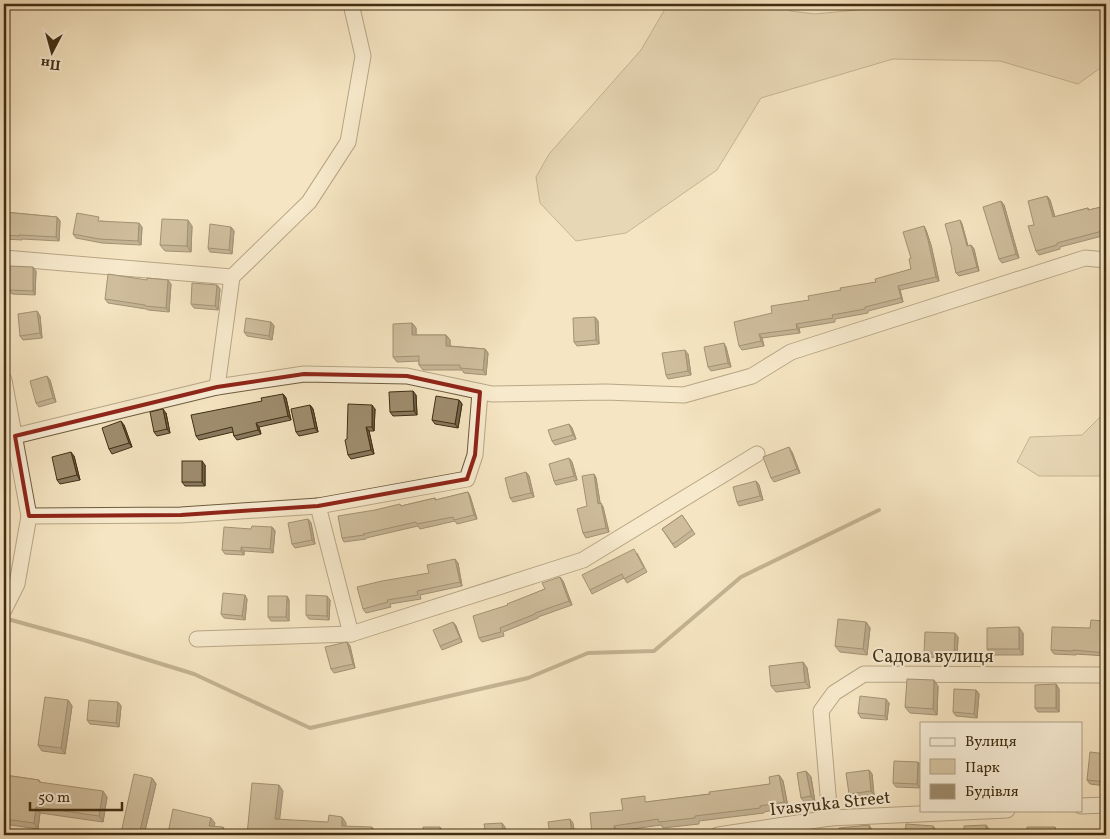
<svg xmlns="http://www.w3.org/2000/svg" width="1110" height="839" font-family="Vollkorn,serif">
<style>
.green{fill:#d7c6a4;stroke:#8c7a5b}
.lines{fill:none;stroke-linecap:round;stroke-linejoin:round}
.stream{stroke:#887758;stroke-width:4}
.minor-casing{stroke:#6e5c3e;stroke-width:17}
.minor{stroke:#f9eed7;stroke-width:15}
.wall{fill:#89795f;stroke:#412e12}
.shaded-wall{fill:#6f634d;stroke:#412e12}
.building{fill:#9f8d6e;stroke:#412e12}
.marked{fill:none;stroke:#8f2418;stroke-width:4;stroke-linejoin:round}
.labels{text-anchor:middle;stroke-width:4;stroke-linejoin:round;paint-order:stroke}
.street-label{font-size:18px;fill:#412e12;stroke:#f9eed7}
</style>
<rect width="100%" height="100%" fill="#f6e5c2"/>
<filter id="stains"><feTurbulence type="fractalNoise" baseFrequency=".004" numOctaves="4"/><feColorMatrix values="0 0 0 0 .2 0 0 0 0 .09 0 0 0 0 .02 0 0 0 .5 -.17"/></filter>
<radialGradient id="worn" r=".72"><stop offset=".6" stop-color="#630" stop-opacity="0"/><stop offset="1" stop-color="#630" stop-opacity=".3"/></radialGradient>
<!-- green -->
<g class="green">
<path d="M 668,4 L 788,4 L 790,11 L 815,14 L 867,9 L 872,4 L 1106,4 L 1106,64 L 1078,84 L 1000,61 L 893,59 L 761,98 L 717,170 L 626,233 L 576,241 L 540,203 L 536,177 L 549,154 L 641,50 Z"/>
<path d="M 1106,411 L 1106,476 L 1039,476 L 1017,462 L 1030,437 L 1082,435 Z"/>
</g>
<g class="lines">
<!-- stream -->
<path class="stream" d="M 4,618 L 87,641 L 194,674 L 310,728 L 528,678 L 588,653 L 654,651 L 741,577 L 879,510"/>
<!-- minor casing -->
<g class="minor-casing">
<g id="minor">
<path d="M 4,258 L 232,277"/>
<path d="M 232,277 L 309,202 L 348,142 L 363,56 L 351,4"/>
<path d="M 4,380 L 29,516 L 17,584 L 4,610"/>
<path d="M 217,387 L 232,277"/>
<path d="M 15,436 L 217,387 L 304,374 L 407,376 L 492,394 L 606,392 L 684,395 L 752,376 L 791,352 L 1085,258 L 1106,260"/>
<path d="M 318,506 L 351,634"/>
<path d="M 29,516 L 181,515 L 318,506 L 467,479 L 475,455 L 480,392"/>
<path d="M 197,639 L 351,634 L 583,560 L 757,454"/>
<path d="M 1081,806 L 1106,805"/>
<path d="M 830,818 L 821,711 L 834,693 L 864,674 L 1106,675"/>
<path d="M 718,835 L 830,818 L 1007,810"/>
</g>
</g>
<!-- minor -->
<use href="#minor" class="minor"/>
</g>
<!-- wall -->
<g class="wall">
<path d="M 1047,196 L 1050,200 L 1055,217 L 1088,208 L 1089,210 L 1106,206 L 1106,235 L 1060,247 L 1060,249 L 1039,255 L 1036,251 L 1034,225 Z"/>
<path d="M 1004,205 L 1019,258 L 1002,263 L 999,259 Z"/>
<path d="M 4,212 L 57,217 L 60,221 L 59,241 L 22,239 L 22,240 L 4,239 Z"/>
<path d="M 960,220 L 962,224 L 968,246 L 971,245 L 974,249 L 979,271 L 959,276 L 956,273 L 952,250 Z"/>
<path d="M 101,221 L 142,227 L 141,245 L 102,243 L 76,238 L 73,234 Z"/>
<path d="M 192,226 L 191,252 L 165,251 L 160,245 Z"/>
<path d="M 231,227 L 234,231 L 232,254 L 210,252 L 208,248 Z"/>
<path d="M 926,230 L 931,245 L 939,281 L 900,290 L 903,302 L 868,311 L 868,313 L 835,319 L 835,322 L 799,328 L 800,333 L 762,338 L 764,346 L 742,350 L 739,346 L 772,313 L 841,290 L 876,282 L 911,269 L 911,258 Z"/>
<path d="M 36,271 L 35,295 L 12,294 L 9,290 Z"/>
<path d="M 171,284 L 169,312 L 148,310 L 146,309 L 108,303 L 105,299 Z"/>
<path d="M 217,285 L 220,289 L 218,310 L 194,308 L 191,304 Z"/>
<path d="M 37,311 L 40,316 L 42,338 L 23,340 L 20,336 Z"/>
<path d="M 595,317 L 598,321 L 599,344 L 577,346 L 574,342 Z"/>
<path d="M 271,322 L 274,326 L 272,340 L 247,336 L 244,332 Z"/>
<path d="M 412,323 L 416,328 L 416,335 L 446,335 L 450,340 L 450,346 L 485,349 L 488,353 L 486,375 L 464,373 L 462,370 L 423,370 L 419,365 L 419,361 L 397,362 L 393,357 Z"/>
<path d="M 726,347 L 731,367 L 711,371 L 708,367 Z"/>
<path d="M 688,354 L 691,375 L 668,379 L 666,375 Z"/>
<path d="M 50,380 L 56,402 L 39,407 L 36,403 Z"/>
<path d="M 283,394 L 286,398 L 291,420 L 259,427 L 261,434 L 237,440 L 234,436 L 233,432 L 199,440 L 196,436 L 262,401 Z"/>
<path d="M 416,395 L 417,415 L 393,416 L 390,412 Z"/>
<path d="M 459,400 L 462,404 L 458,428 L 435,424 L 432,420 Z"/>
<path d="M 310,405 L 313,409 L 318,432 L 299,436 L 296,432 Z"/>
<path d="M 375,409 L 374,431 L 369,431 L 374,454 L 351,459 L 348,455 Z"/>
<path d="M 166,413 L 170,433 L 157,436 L 154,432 Z"/>
<path d="M 569,424 L 572,428 L 576,439 L 555,445 L 552,441 Z"/>
<path d="M 124,425 L 132,447 L 112,454 L 109,449 Z"/>
<path d="M 792,452 L 800,473 L 774,482 L 771,478 Z"/>
<path d="M 74,456 L 80,480 L 60,484 L 57,480 Z"/>
<path d="M 569,458 L 572,462 L 577,480 L 556,485 L 554,481 Z"/>
<path d="M 205,465 L 205,486 L 185,486 L 182,482 Z"/>
<path d="M 526,472 L 529,476 L 534,497 L 513,502 L 510,498 Z"/>
<path d="M 594,474 L 596,478 L 600,503 L 603,507 L 609,532 L 586,538 L 583,533 Z"/>
<path d="M 756,481 L 759,485 L 763,500 L 739,506 L 737,502 Z"/>
<path d="M 468,492 L 470,496 L 477,519 L 457,524 L 455,521 L 420,529 L 418,526 L 366,538 L 366,539 L 344,542 L 342,538 L 401,506 L 435,498 L 436,500 Z"/>
<path d="M 682,515 L 695,534 L 675,548 L 662,529 Z"/>
<path d="M 308,519 L 311,523 L 315,544 L 295,548 L 292,544 Z"/>
<path d="M 272,527 L 275,531 L 273,553 L 244,551 L 244,555 L 225,554 L 222,550 Z"/>
<path d="M 637,553 L 647,572 L 627,583 L 624,578 L 592,594 L 590,590 Z"/>
<path d="M 458,563 L 462,586 L 420,595 L 421,599 L 390,604 L 391,607 L 366,613 L 363,609 L 429,573 Z"/>
<path d="M 563,581 L 572,605 L 538,617 L 538,618 L 503,632 L 504,636 L 482,642 L 479,638 L 508,605 Z"/>
<path d="M 287,596 L 289,600 L 289,621 L 271,621 L 268,617 Z"/>
<path d="M 247,599 L 245,620 L 224,618 L 221,614 Z"/>
<path d="M 330,600 L 329,620 L 309,619 L 306,615 Z"/>
<path d="M 1106,621 L 1106,656 L 1076,654 L 1076,655 L 1054,654 L 1051,650 L 1090,628 Z"/>
<path d="M 453,622 L 456,626 L 462,642 L 442,650 L 440,646 Z"/>
<path d="M 866,622 L 870,628 L 867,655 L 840,652 L 835,646 Z"/>
<path d="M 1023,633 L 1023,655 L 991,655 L 987,649 Z"/>
<path d="M 958,637 L 957,658 L 927,657 L 924,653 Z"/>
<path d="M 347,642 L 350,646 L 355,668 L 334,673 L 331,669 Z"/>
<path d="M 803,662 L 807,668 L 810,688 L 776,692 L 771,686 Z"/>
<path d="M 1056,684 L 1059,689 L 1059,712 L 1038,712 L 1035,708 Z"/>
<path d="M 938,686 L 937,715 L 910,713 L 905,707 Z"/>
<path d="M 976,690 L 979,694 L 977,718 L 956,716 L 953,712 Z"/>
<path d="M 68,700 L 72,706 L 65,754 L 42,751 L 38,745 Z"/>
<path d="M 118,702 L 121,706 L 119,727 L 90,724 L 87,720 Z"/>
<path d="M 889,703 L 887,720 L 861,718 L 858,713 Z"/>
<path d="M 1106,754 L 1106,786 L 1090,784 L 1087,780 Z"/>
<path d="M 921,766 L 920,788 L 896,787 L 893,783 Z"/>
<path d="M 869,770 L 872,774 L 874,795 L 851,798 L 849,794 Z"/>
<path d="M 806,771 L 811,777 L 815,802 L 806,804 L 801,798 Z"/>
<path d="M 4,775 L 39,780 L 41,783 L 107,797 L 103,822 L 40,813 L 38,829 L 4,824 Z"/>
<path d="M 779,775 L 783,781 L 788,807 L 764,812 L 764,813 L 699,821 L 699,824 L 663,828 L 661,825 L 618,831 L 618,835 L 592,835 L 623,810 L 648,802 L 710,794 L 770,784 Z"/>
<path d="M 152,778 L 156,784 L 144,835 L 123,835 L 121,833 Z"/>
</g>
<!-- shaded-wall -->
<g class="shaded-wall">
<path d="M 1047,196 L 1050,200 L 1056,221 L 1053,217 Z"/>
<path d="M 1001,201 L 1004,205 L 1019,258 L 1016,254 Z"/>
<path d="M 57,217 L 60,221 L 59,241 L 56,237 Z"/>
<path d="M 188,220 L 192,226 L 191,252 L 187,246 Z"/>
<path d="M 960,220 L 962,224 L 969,250 L 967,246 Z"/>
<path d="M 139,223 L 142,227 L 141,245 L 138,241 Z"/>
<path d="M 924,226 L 926,230 L 931,245 L 939,281 L 936,277 Z"/>
<path d="M 231,227 L 234,231 L 232,254 L 229,250 Z"/>
<path d="M 971,245 L 974,249 L 979,271 L 977,267 Z"/>
<path d="M 33,267 L 36,271 L 35,295 L 33,291 Z"/>
<path d="M 168,280 L 171,284 L 169,312 L 166,308 Z"/>
<path d="M 217,285 L 220,289 L 218,310 L 215,306 Z"/>
<path d="M 898,286 L 900,290 L 903,302 L 901,298 Z"/>
<path d="M 37,311 L 40,316 L 42,338 L 40,333 Z"/>
<path d="M 595,317 L 598,321 L 599,344 L 596,340 Z"/>
<path d="M 271,322 L 274,326 L 272,340 L 269,336 Z"/>
<path d="M 412,323 L 416,328 L 416,340 L 412,335 Z"/>
<path d="M 796,324 L 799,328 L 800,333 L 797,329 Z"/>
<path d="M 759,334 L 762,338 L 764,346 L 761,341 Z"/>
<path d="M 446,335 L 450,340 L 450,351 L 446,346 Z"/>
<path d="M 724,343 L 726,347 L 731,367 L 728,363 Z"/>
<path d="M 485,349 L 488,353 L 486,375 L 483,370 Z"/>
<path d="M 685,350 L 688,354 L 691,375 L 688,371 Z"/>
<path d="M 47,376 L 50,380 L 56,402 L 53,398 Z"/>
<path d="M 413,391 L 416,395 L 417,415 L 414,411 Z"/>
<path d="M 283,394 L 286,398 L 291,420 L 288,416 Z"/>
<path d="M 459,400 L 462,404 L 458,428 L 455,424 Z"/>
<path d="M 310,405 L 313,409 L 318,432 L 315,428 Z"/>
<path d="M 372,405 L 375,409 L 374,431 L 372,427 Z"/>
<path d="M 163,409 L 166,413 L 170,433 L 167,429 Z"/>
<path d="M 121,421 L 124,425 L 132,447 L 129,443 Z"/>
<path d="M 256,423 L 259,427 L 261,434 L 258,430 Z"/>
<path d="M 569,424 L 572,428 L 576,439 L 573,435 Z"/>
<path d="M 366,427 L 369,431 L 374,454 L 371,450 Z"/>
<path d="M 789,447 L 792,452 L 800,473 L 797,469 Z"/>
<path d="M 71,452 L 74,456 L 80,480 L 77,475 Z"/>
<path d="M 569,458 L 572,462 L 577,480 L 574,476 Z"/>
<path d="M 202,461 L 205,465 L 205,486 L 202,482 Z"/>
<path d="M 526,472 L 529,476 L 534,497 L 531,493 Z"/>
<path d="M 594,474 L 596,478 L 601,508 L 598,504 Z"/>
<path d="M 756,481 L 759,485 L 763,500 L 760,496 Z"/>
<path d="M 468,492 L 470,496 L 477,519 L 474,515 Z"/>
<path d="M 601,503 L 603,507 L 609,532 L 606,528 Z"/>
<path d="M 308,519 L 311,523 L 315,544 L 312,540 Z"/>
<path d="M 272,527 L 275,531 L 273,553 L 270,549 Z"/>
<path d="M 241,547 L 244,551 L 244,555 L 241,551 Z"/>
<path d="M 455,559 L 458,563 L 462,586 L 460,582 Z"/>
<path d="M 560,577 L 563,581 L 572,605 L 569,601 Z"/>
<path d="M 245,595 L 247,599 L 245,620 L 242,616 Z"/>
<path d="M 287,596 L 289,600 L 289,621 L 286,617 Z"/>
<path d="M 327,596 L 330,600 L 329,620 L 327,616 Z"/>
<path d="M 453,622 L 456,626 L 462,642 L 460,638 Z"/>
<path d="M 866,622 L 870,628 L 867,655 L 863,649 Z"/>
<path d="M 1019,627 L 1023,633 L 1023,655 L 1019,649 Z"/>
<path d="M 955,633 L 958,637 L 957,658 L 954,654 Z"/>
<path d="M 347,642 L 350,646 L 355,668 L 353,664 Z"/>
<path d="M 803,662 L 807,668 L 810,688 L 805,682 Z"/>
<path d="M 934,680 L 938,686 L 937,715 L 933,709 Z"/>
<path d="M 1056,684 L 1059,689 L 1059,712 L 1056,708 Z"/>
<path d="M 976,690 L 979,694 L 977,718 L 974,714 Z"/>
<path d="M 886,699 L 889,703 L 887,720 L 885,716 Z"/>
<path d="M 68,700 L 72,706 L 65,754 L 61,748 Z"/>
<path d="M 118,702 L 121,706 L 119,727 L 116,723 Z"/>
<path d="M 918,762 L 921,766 L 920,788 L 917,784 Z"/>
<path d="M 869,770 L 872,774 L 874,795 L 871,791 Z"/>
<path d="M 806,771 L 811,777 L 815,802 L 811,796 Z"/>
<path d="M 779,775 L 783,781 L 788,807 L 784,802 Z"/>
<path d="M 152,778 L 156,784 L 144,835 L 139,835 Z"/>
<path d="M 279,785 L 283,791 L 279,825 L 275,819 Z"/>
<path d="M 103,791 L 107,797 L 103,822 L 99,816 Z"/>
<path d="M 36,807 L 40,813 L 38,829 L 34,823 Z"/>
<path d="M 342,817 L 346,823 L 346,832 L 342,826 Z"/>
<path d="M 211,818 L 215,823 L 213,831 L 209,826 Z"/>
<path d="M 570,819 L 573,823 L 575,835 L 572,835 Z"/>
<path d="M 502,823 L 505,827 L 506,835 L 503,835 Z"/>
<path d="M 869,825 L 873,831 L 874,835 L 870,835 Z"/>
<path d="M 986,825 L 989,829 L 989,835 L 986,835 Z"/>
<path d="M 614,826 L 618,831 L 618,835 L 616,835 L 615,833 Z"/>
<path d="M 933,826 L 936,830 L 936,835 L 933,835 Z"/>
<path d="M 223,827 L 227,833 L 227,835 L 222,835 Z"/>
<path d="M 372,827 L 376,833 L 376,835 L 372,835 Z"/>
<path d="M 440,827 L 443,831 L 443,835 L 440,835 Z"/>
<path d="M 1055,827 L 1057,831 L 1058,835 L 1055,834 Z"/>
</g>
<!-- building -->
<g class="building">
<path d="M 1047,196 L 1053,217 L 1088,208 L 1088,210 L 1106,206 L 1106,230 L 1057,243 L 1057,245 L 1036,251 L 1028,226 L 1034,225 L 1028,201 Z"/>
<path d="M 1001,201 L 1016,254 L 999,259 L 983,207 Z"/>
<path d="M 4,212 L 57,217 L 56,237 L 19,235 L 19,236 L 4,235 Z"/>
<path d="M 77,213 L 99,217 L 98,221 L 139,223 L 138,241 L 99,239 L 73,234 Z"/>
<path d="M 162,219 L 188,220 L 187,246 L 160,245 Z"/>
<path d="M 960,220 L 967,246 L 971,245 L 977,267 L 956,273 L 951,250 L 952,250 L 945,224 Z"/>
<path d="M 210,224 L 231,227 L 229,250 L 208,248 Z"/>
<path d="M 924,226 L 928,240 L 936,277 L 898,286 L 901,298 L 865,307 L 865,309 L 832,315 L 833,318 L 796,324 L 797,329 L 759,334 L 761,341 L 739,346 L 734,322 L 772,313 L 771,306 L 809,300 L 808,296 L 841,290 L 840,288 L 876,282 L 875,279 L 911,269 L 909,259 L 911,258 L 903,232 Z"/>
<path d="M 10,266 L 33,267 L 33,291 L 9,290 Z"/>
<path d="M 108,274 L 147,280 L 147,278 L 168,280 L 166,308 L 145,306 L 145,305 L 105,299 Z"/>
<path d="M 192,283 L 217,285 L 215,306 L 191,304 Z"/>
<path d="M 37,311 L 40,333 L 20,336 L 18,314 Z"/>
<path d="M 595,317 L 596,340 L 574,342 L 573,318 Z"/>
<path d="M 246,318 L 271,322 L 269,336 L 244,332 Z"/>
<path d="M 412,323 L 412,335 L 446,335 L 446,346 L 485,349 L 483,370 L 460,368 L 460,365 L 419,365 L 419,356 L 393,357 L 393,324 Z"/>
<path d="M 724,343 L 728,363 L 708,367 L 704,347 Z"/>
<path d="M 685,350 L 688,371 L 666,375 L 662,353 Z"/>
<path d="M 47,376 L 53,398 L 36,403 L 30,381 Z"/>
<path d="M 413,391 L 414,411 L 390,412 L 389,392 Z"/>
<path d="M 283,394 L 288,416 L 256,423 L 258,430 L 234,436 L 232,427 L 196,436 L 191,415 L 262,401 L 261,398 Z"/>
<path d="M 436,396 L 459,400 L 455,424 L 432,420 Z"/>
<path d="M 348,404 L 372,405 L 372,427 L 366,427 L 371,450 L 348,455 L 345,440 L 347,439 Z"/>
<path d="M 310,405 L 315,428 L 296,432 L 291,409 Z"/>
<path d="M 163,409 L 167,429 L 154,432 L 150,412 Z"/>
<path d="M 121,421 L 129,443 L 109,449 L 102,428 Z"/>
<path d="M 569,424 L 573,435 L 552,441 L 548,430 Z"/>
<path d="M 789,447 L 797,469 L 771,478 L 763,457 Z"/>
<path d="M 71,452 L 77,475 L 57,480 L 52,457 Z"/>
<path d="M 569,458 L 574,476 L 554,481 L 549,464 Z"/>
<rect x="182" y="461" width="20" height="21"/>
<path d="M 526,472 L 531,493 L 510,498 L 505,478 Z"/>
<path d="M 594,474 L 598,504 L 601,503 L 606,528 L 583,533 L 577,509 L 587,506 L 582,476 Z"/>
<path d="M 756,481 L 760,496 L 737,502 L 733,487 Z"/>
<path d="M 468,492 L 474,515 L 454,520 L 453,517 L 417,524 L 416,522 L 363,534 L 364,535 L 342,538 L 338,516 L 375,510 L 400,504 L 401,506 L 435,498 L 435,500 Z"/>
<path d="M 682,515 L 692,530 L 673,544 L 662,529 Z"/>
<path d="M 308,519 L 312,540 L 292,544 L 288,523 Z"/>
<path d="M 252,526 L 272,527 L 270,549 L 241,547 L 241,551 L 222,550 L 224,527 L 251,529 Z"/>
<path d="M 634,549 L 644,568 L 624,579 L 622,574 L 590,590 L 582,575 Z"/>
<path d="M 455,559 L 460,582 L 417,591 L 418,595 L 387,600 L 388,602 L 363,609 L 357,587 L 382,581 L 429,573 L 427,565 Z"/>
<path d="M 560,577 L 569,601 L 535,613 L 535,614 L 500,628 L 501,632 L 479,638 L 473,616 L 508,605 L 507,604 L 545,589 L 542,583 Z"/>
<path d="M 223,593 L 245,595 L 242,616 L 221,614 Z"/>
<path d="M 306,595 L 327,596 L 327,616 L 306,615 Z"/>
<path d="M 268,596 L 287,596 L 286,617 L 268,617 Z"/>
<path d="M 838,619 L 866,622 L 863,649 L 835,646 Z"/>
<path d="M 1091,620 L 1106,621 L 1106,653 L 1073,650 L 1073,651 L 1051,650 L 1052,627 L 1090,628 Z"/>
<path d="M 453,622 L 460,638 L 440,646 L 433,630 Z"/>
<path d="M 1019,627 L 1019,649 L 987,649 L 987,628 Z"/>
<path d="M 925,632 L 955,633 L 954,654 L 924,653 Z"/>
<path d="M 347,642 L 353,664 L 331,669 L 325,647 Z"/>
<path d="M 803,662 L 805,682 L 771,686 L 769,666 Z"/>
<path d="M 907,679 L 934,680 L 933,709 L 905,707 Z"/>
<path d="M 1056,684 L 1056,708 L 1035,708 L 1035,685 Z"/>
<path d="M 954,689 L 976,690 L 974,714 L 953,712 Z"/>
<path d="M 860,696 L 886,699 L 885,716 L 858,713 Z"/>
<path d="M 45,697 L 68,700 L 61,748 L 38,745 Z"/>
<path d="M 89,700 L 118,702 L 116,723 L 87,720 Z"/>
<path d="M 1090,752 L 1106,754 L 1106,782 L 1087,780 Z"/>
<path d="M 894,761 L 918,762 L 917,784 L 893,783 Z"/>
<path d="M 869,770 L 871,791 L 849,794 L 846,773 Z"/>
<path d="M 806,771 L 811,796 L 801,798 L 797,773 Z"/>
<path d="M 134,774 L 152,778 L 139,835 L 134,835 L 121,833 Z"/>
<path d="M 4,775 L 39,780 L 39,782 L 103,791 L 99,816 L 36,807 L 34,823 L 4,819 Z"/>
<path d="M 779,775 L 784,802 L 760,806 L 760,808 L 695,816 L 695,818 L 659,822 L 658,819 L 614,826 L 615,833 L 592,835 L 590,813 L 623,810 L 621,799 L 645,796 L 645,802 L 710,794 L 709,792 L 770,784 L 769,777 Z"/>
<path d="M 252,783 L 279,785 L 275,819 L 328,822 L 329,815 L 342,817 L 342,826 L 372,827 L 372,835 L 247,835 Z"/>
<path d="M 173,809 L 211,818 L 209,826 L 223,827 L 222,835 L 178,835 L 168,833 Z"/>
<path d="M 570,819 L 572,835 L 550,835 L 548,822 Z"/>
<path d="M 502,823 L 503,835 L 449,835 L 485,829 L 484,824 Z"/>
<path d="M 906,824 L 933,826 L 933,835 L 905,835 Z"/>
<path d="M 869,825 L 870,835 L 839,835 L 839,828 Z"/>
<path d="M 986,825 L 986,835 L 964,835 L 964,826 Z"/>
<rect x="1105" y="826" width="1" height="9"/>
<path d="M 423,827 L 440,827 L 440,835 L 395,835 L 395,834 L 424,833 Z"/>
<path d="M 1027,827 L 1055,827 L 1055,834 L 1081,835 L 1027,835 Z"/>
</g>
<!-- marked area -->
<path d="M0 0H1110V839H0ZM 304,374 L 407,376 L 480,392 L 475,455 L 467,479 L 318,506 L 181,515 L 29,516 L 15,436 L 217,387 Z" fill="#f6e5c2" fill-opacity=".55" fill-rule="evenodd"/>
<path class="marked" d="M 304,374 L 407,376 L 480,392 L 475,455 L 467,479 L 318,506 L 181,515 L 29,516 L 15,436 L 217,387 Z"/>
<g class="labels">
<!-- street labels -->
<g class="street-label">
<text x="933" y="662">Садова вулиця</text>
<text transform="translate(830 803) rotate(-6)" y="6">Ivasyuka Street</text>
</g>
</g>
<!-- margin -->
<rect width="1110" height="839" fill="none" stroke="#f6e5c2" stroke-width="20"/>
<rect x="5" y="5" width="1100" height="829" fill="none" stroke="#412e12" stroke-width="2.5"/>
<rect x="10" y="10" width="1090" height="819" fill="none" stroke="#412e12"/>
<!-- legend -->
<rect x="920" y="722" width="162" height="90" fill="#f9eed7" stroke="#afa188"/>
<rect x="930" y="738" width="25" height="8" fill="#f9eed7" stroke="#afa188"/>
<text x="965" y="746" font-size="15" fill="#412e12">Вулиця</text>
<rect x="930" y="759" width="25" height="15" fill="#d7c6a4" stroke="#afa188"/>
<text x="965" y="772" font-size="15" fill="#412e12">Парк</text>
<rect x="930" y="784" width="25" height="15" fill="#9f8d6e" stroke="#afa188"/>
<text x="965" y="796" font-size="15" fill="#412e12">Будівля</text>
<!-- north arrow -->
<g transform="translate(52 52) rotate(186)" stroke="#f9eed7" stroke-width="4" paint-order="stroke">
<path d="M0-4L9 19L0 12L-9 19Z" fill="#412e12"/>
<text y="-8" font-size="14" font-weight="bold" text-anchor="middle" fill="#412e12">Пн</text>
</g>
<!-- scale -->
<path d="M30 802v8h92v-8" fill="none" stroke="#412e12" stroke-width="2.5"/>
<text x="38" y="802" font-size="15" fill="#412e12" stroke="#f9eed7" stroke-width="4" paint-order="stroke">50 m</text>
<rect width="100%" height="100%" filter="url(#stains)"/>
<rect width="100%" height="100%" fill="url(#worn)"/>
</svg>
